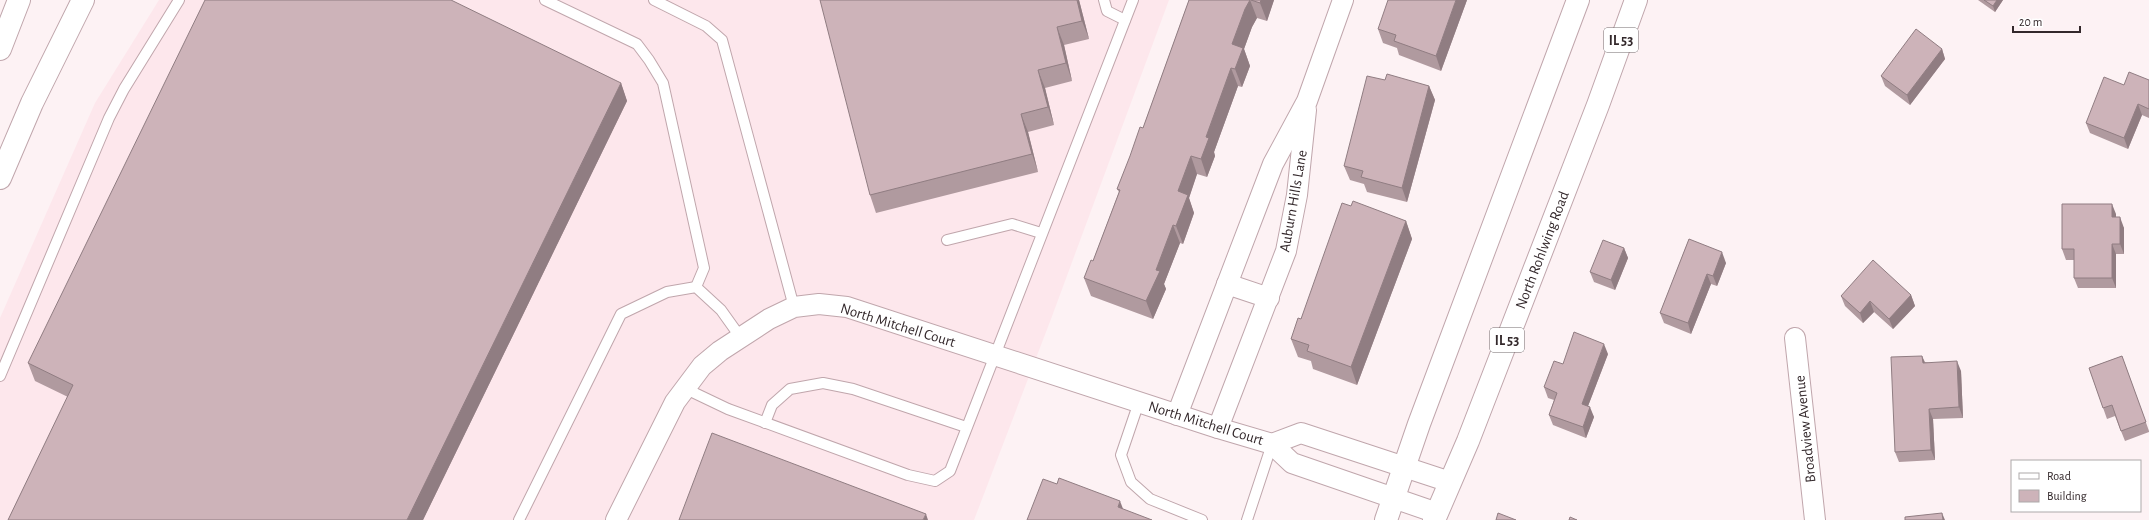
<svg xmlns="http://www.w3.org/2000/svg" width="2149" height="520" font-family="'Alegreya Sans',sans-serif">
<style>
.built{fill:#fde7ec}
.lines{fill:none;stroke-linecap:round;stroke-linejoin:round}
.service-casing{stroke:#c0a6ac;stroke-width:12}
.minor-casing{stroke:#c0a6ac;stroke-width:22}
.primary-casing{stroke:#c0a6ac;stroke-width:24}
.motorway-casing{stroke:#c0a6ac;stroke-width:24}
.service{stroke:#fff;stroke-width:10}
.minor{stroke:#fff;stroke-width:20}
.primary{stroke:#fff;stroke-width:22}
.motorway{stroke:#fff;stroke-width:22}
.wall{fill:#b09a9f}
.shaded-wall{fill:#907d82}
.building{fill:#cdb3b9;stroke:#907d82}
.labels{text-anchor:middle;stroke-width:3.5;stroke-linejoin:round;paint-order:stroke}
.shield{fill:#fff;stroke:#70686b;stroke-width:1}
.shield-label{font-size:14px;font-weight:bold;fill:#33282b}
.street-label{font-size:15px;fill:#33282b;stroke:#fff}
</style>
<rect width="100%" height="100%" fill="#fdf2f4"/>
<!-- built -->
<path class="built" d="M 159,0 L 1169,0 L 1051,319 L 974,520 L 0,520 L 0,318 L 95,103 Z"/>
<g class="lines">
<!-- service casing -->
<g class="service-casing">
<g id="service">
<path d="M 545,0 L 637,44 L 649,60 L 663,83 L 704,268 L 696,287"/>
<path d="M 654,0 L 706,26 L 722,40 L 794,307"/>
<path d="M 1104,0 L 1107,11 L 1125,20"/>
<path d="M 947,240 L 1012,224 L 1041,233"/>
<path d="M 0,376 L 109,118 L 124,89 L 179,0"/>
<path d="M 684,388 L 728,409 L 908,475 L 935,481 L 950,471 L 1133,0"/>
<path d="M 1139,402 L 1121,455 L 1131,482 L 1150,499 L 1202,520"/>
<path d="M 765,423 L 772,405 L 790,389 L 823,383 L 853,389 L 966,427"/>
<path d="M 519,520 L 621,314 L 667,292 L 696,287 L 721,310 L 741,338"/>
<path d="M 1247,520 L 1272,444"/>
</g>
</g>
<!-- minor casing -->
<g class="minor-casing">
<g id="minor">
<path d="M 1227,284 L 1269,298"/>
<path d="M 1795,338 L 1815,520"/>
<path d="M 1177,415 L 1273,164 L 1307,101 L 1343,0"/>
<path d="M 1218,428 L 1286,251 L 1297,195 L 1306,110"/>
<path d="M 1272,444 L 1301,433 L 1450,482"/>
<path d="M 616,520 L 675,402 L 702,366 L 720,351 L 769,319 L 794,307 L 819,304 L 847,307 L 1218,428 L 1272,444 L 1292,463 L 1437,513"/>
</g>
</g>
<!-- primary casing -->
<g class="primary-casing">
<g id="primary">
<path d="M 1386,520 L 1419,424 L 1578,0"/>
<path d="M 1434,520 L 1468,441 L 1598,105 L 1636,0"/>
</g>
</g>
<!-- motorway casing -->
<g class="motorway-casing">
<g id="motorway">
<path d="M 0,49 L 19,0"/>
<path d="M 0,178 L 32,103 L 83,0"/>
</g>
</g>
<!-- service -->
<use href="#service" class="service"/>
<!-- minor -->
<use href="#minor" class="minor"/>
<!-- primary -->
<use href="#primary" class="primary"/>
<!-- motorway -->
<use href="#motorway" class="motorway"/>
</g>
<!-- wall -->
<g class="wall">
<path d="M 1079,0 L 1089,39 L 1064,45 L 1072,81 L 1045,88 L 1054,125 L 1028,132 L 1038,172 L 876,213 L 870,195 Z"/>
<path d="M 1189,0 L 1274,0 L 1267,21 L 1257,18 L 1252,27 L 1244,49 L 1250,66 L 1242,87 L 1238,86 L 1214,152 L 1215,156 L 1207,177 L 1197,174 L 1189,198 L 1194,213 L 1183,244 L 1180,243 L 1164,284 L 1166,289 L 1153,319 L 1091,296 L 1084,278 L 1093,261 L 1119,192 L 1117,189 L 1143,128 Z"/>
<path d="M 1467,0 L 1441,71 L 1399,55 L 1397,48 L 1383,43 L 1378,29 Z"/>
<path d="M 1978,0 L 2003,0 L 1995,12 Z"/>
<path d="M 1942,49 L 1945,59 L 1910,105 L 1885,86 L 1881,76 Z"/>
<path d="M 1385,80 L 1429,86 L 1435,100 L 1407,202 L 1367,192 L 1364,184 L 1350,180 L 1344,166 Z"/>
<path d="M 2149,80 L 2149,118 L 2142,115 L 2128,149 L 2090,133 L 2086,123 L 2124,85 Z"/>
<path d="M 621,83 L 627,101 L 423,520 L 8,520 L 68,397 L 35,381 L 28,363 Z"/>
<path d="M 1351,206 L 1406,221 L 1412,239 L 1357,385 L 1313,369 L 1311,361 L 1298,357 L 1291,339 L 1301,319 Z"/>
<path d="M 2116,214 L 2116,217 L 2124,228 L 2124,254 L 2116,254 L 2116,288 L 2078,288 L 2074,278 L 2074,260 L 2066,260 L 2062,249 Z"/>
<path d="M 1689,239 L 1726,263 L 1717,286 L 1711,284 L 1691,334 L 1664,323 L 1660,313 Z"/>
<path d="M 1624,248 L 1628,258 L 1615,290 L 1594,282 L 1590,272 Z"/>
<path d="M 1911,295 L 1915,306 L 1893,329 L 1874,312 L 1863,323 L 1845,306 L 1841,296 Z"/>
<path d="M 1608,354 L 1588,406 L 1594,417 L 1586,438 L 1553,425 L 1549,415 L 1554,400 L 1548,398 L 1544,387 L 1563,364 Z"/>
<path d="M 1922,356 L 1925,362 L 1961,371 L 1963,418 L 1933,419 L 1935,460 L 1899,462 L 1895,452 Z"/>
<path d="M 2122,356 L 2149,431 L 2149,432 L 2125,441 L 2115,416 L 2107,419 L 2089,368 Z"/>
</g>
<!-- shaded-wall -->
<g class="shaded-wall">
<path d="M 1077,0 L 1079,0 L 1089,39 L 1082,21 Z"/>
<path d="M 1250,0 L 1257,18 L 1252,27 L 1244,49 L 1250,66 L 1242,87 L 1235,69 L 1232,44 L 1245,9 Z"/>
<path d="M 1261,0 L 1274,0 L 1267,21 L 1260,3 Z"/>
<path d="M 1456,0 L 1467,0 L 1441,71 L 1436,56 Z"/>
<path d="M 1997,0 L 2003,0 L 1995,12 L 1993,6 Z"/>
<path d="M 1057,27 L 1064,45 L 1072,81 L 1066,63 Z"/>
<path d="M 1942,49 L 1945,59 L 1910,105 L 1907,95 Z"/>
<path d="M 1231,68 L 1238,86 L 1214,152 L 1215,156 L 1207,177 L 1201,159 L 1206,137 Z"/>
<path d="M 1038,70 L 1045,88 L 1054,125 L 1048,107 Z"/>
<path d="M 621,83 L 627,101 L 423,520 L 407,520 Z"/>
<path d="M 1429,86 L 1435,100 L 1407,202 L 1402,188 Z"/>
<path d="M 2138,104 L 2142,115 L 2128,149 L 2124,138 Z"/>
<path d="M 1021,114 L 1028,132 L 1038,172 L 1032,154 Z"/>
<path d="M 1191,156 L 1197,174 L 1189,198 L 1194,213 L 1183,244 L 1176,226 L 1178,191 Z"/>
<path d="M 2112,204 L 2116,214 L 2116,227 L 2112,217 Z"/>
<path d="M 2120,217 L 2124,228 L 2124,254 L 2120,244 Z"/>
<path d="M 1406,221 L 1412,239 L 1357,385 L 1351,367 Z"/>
<path d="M 1173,225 L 1180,243 L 1164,284 L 1166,289 L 1153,319 L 1146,301 L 1156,270 Z"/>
<path d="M 2112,244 L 2116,254 L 2116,288 L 2112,278 Z"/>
<path d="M 1624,248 L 1628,258 L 1615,290 L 1611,280 Z"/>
<path d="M 1722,252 L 1726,263 L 1717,286 L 1713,276 Z"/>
<path d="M 1707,274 L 1711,284 L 1691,334 L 1688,323 Z"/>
<path d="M 1911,295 L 1915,306 L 1893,329 L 1889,319 Z"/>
<path d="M 1870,301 L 1874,312 L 1863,323 L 1860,313 Z"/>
<path d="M 1604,344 L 1608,354 L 1585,414 L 1582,404 Z"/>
<path d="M 1922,356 L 1926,366 L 1923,363 Z"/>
<path d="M 1957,361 L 1961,371 L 1963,418 L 1959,407 Z"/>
<path d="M 1590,407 L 1594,417 L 1586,438 L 1583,427 Z"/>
<path d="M 1929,409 L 1933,419 L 1935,460 L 1931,450 Z"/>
<path d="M 1120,501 L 1127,519 L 1118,507 Z"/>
<path d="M 1942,513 L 1945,520 L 1943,520 Z"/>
<path d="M 926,514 L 928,520 L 923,520 Z"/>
</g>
<!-- building -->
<g class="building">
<path d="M 205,0 L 451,0 L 621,83 L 407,520 L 8,520 L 73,385 L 28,363 Z"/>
<path d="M 820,0 L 1077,0 L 1082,21 L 1057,27 L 1066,63 L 1038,70 L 1048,107 L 1021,114 L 1032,154 L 870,195 Z"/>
<path d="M 1189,0 L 1250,0 L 1245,9 L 1232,44 L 1243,48 L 1235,69 L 1231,68 L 1206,137 L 1209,138 L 1201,159 L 1191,156 L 1178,191 L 1188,195 L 1176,226 L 1173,225 L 1156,270 L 1160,271 L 1146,301 L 1084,278 L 1091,260 L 1093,261 L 1120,190 L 1117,189 L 1130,156 L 1140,127 L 1143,128 Z"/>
<path d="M 1251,0 L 1261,0 L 1260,3 Z"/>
<path d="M 1388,0 L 1456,0 L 1436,56 L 1394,41 L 1396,35 L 1378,29 Z"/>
<path d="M 1984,0 L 1997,0 L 1993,6 Z"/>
<path d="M 1916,29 L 1942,49 L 1907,95 L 1881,76 Z"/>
<path d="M 2129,72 L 2149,80 L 2149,109 L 2138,104 L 2124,138 L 2086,123 L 2104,77 L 2124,85 Z"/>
<path d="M 1387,74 L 1429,86 L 1402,188 L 1361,177 L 1363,171 L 1344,166 L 1367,76 L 1385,80 Z"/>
<path d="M 1353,201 L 1406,221 L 1351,367 L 1307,351 L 1309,345 L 1291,339 L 1298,318 L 1301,319 L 1342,203 L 1351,206 Z"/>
<path d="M 2062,204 L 2112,204 L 2112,217 L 2120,217 L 2120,244 L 2112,244 L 2112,278 L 2074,278 L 2074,249 L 2062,249 Z"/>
<path d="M 1689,239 L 1722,252 L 1713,276 L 1707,274 L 1688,323 L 1660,313 Z"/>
<path d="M 1603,240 L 1624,248 L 1611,280 L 1590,272 Z"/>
<path d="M 1873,260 L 1911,295 L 1889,319 L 1870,301 L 1860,313 L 1841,296 Z"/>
<path d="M 1574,332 L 1604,344 L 1582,404 L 1590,407 L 1583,427 L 1549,415 L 1557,393 L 1544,387 L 1554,361 L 1563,364 Z"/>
<path d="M 1922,356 L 1923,363 L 1957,361 L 1959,407 L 1929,409 L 1931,450 L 1895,452 L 1891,357 Z"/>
<path d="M 2122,356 L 2146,422 L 2121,431 L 2112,405 L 2103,408 L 2089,368 Z"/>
<path d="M 712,433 L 926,514 L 923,520 L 679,520 Z"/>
<path d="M 1059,478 L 1120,501 L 1118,507 L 1152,520 L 1027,520 L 1043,479 L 1057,484 Z"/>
<path d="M 1498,513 L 1516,520 L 1496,520 Z"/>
<path d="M 1942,513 L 1943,520 L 1905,520 L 1905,517 Z"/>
<path d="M 1570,517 L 1577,520 L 1569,520 Z"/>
</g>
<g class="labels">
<!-- shield labels -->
<g class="shield">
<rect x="1604" y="28" width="34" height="24" rx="3"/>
<rect x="1490" y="328" width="34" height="24" rx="3"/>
</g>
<g class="shield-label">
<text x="1621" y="45">IL 53</text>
<text x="1507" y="345">IL 53</text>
</g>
<!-- street labels -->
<g class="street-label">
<text transform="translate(1293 201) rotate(-80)" y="5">Auburn Hills Lane</text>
<text transform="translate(1542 250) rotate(-69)" y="5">North Rohlwing Road</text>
<text transform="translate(898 325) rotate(17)" y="5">North Mitchell Court</text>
<text transform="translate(1206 423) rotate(17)" y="5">North Mitchell Court</text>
<text transform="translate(1805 429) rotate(-96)" y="5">Broadview Avenue</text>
</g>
</g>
<!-- legend -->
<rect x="2011" y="460" width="130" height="52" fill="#ffffff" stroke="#ada9aa"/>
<rect x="2019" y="473" width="20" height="6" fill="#ffffff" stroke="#ada9aa"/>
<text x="2047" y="480" font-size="12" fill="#33282b">Road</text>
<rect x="2019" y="490" width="20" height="12" fill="#cdb3b9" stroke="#ada9aa"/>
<text x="2047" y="500" font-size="12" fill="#33282b">Building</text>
<!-- scale -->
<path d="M2013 26v6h67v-6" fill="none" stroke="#33282b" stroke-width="2"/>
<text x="2019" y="26" font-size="12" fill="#33282b" stroke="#ffffff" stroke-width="3" paint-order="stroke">20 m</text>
</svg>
